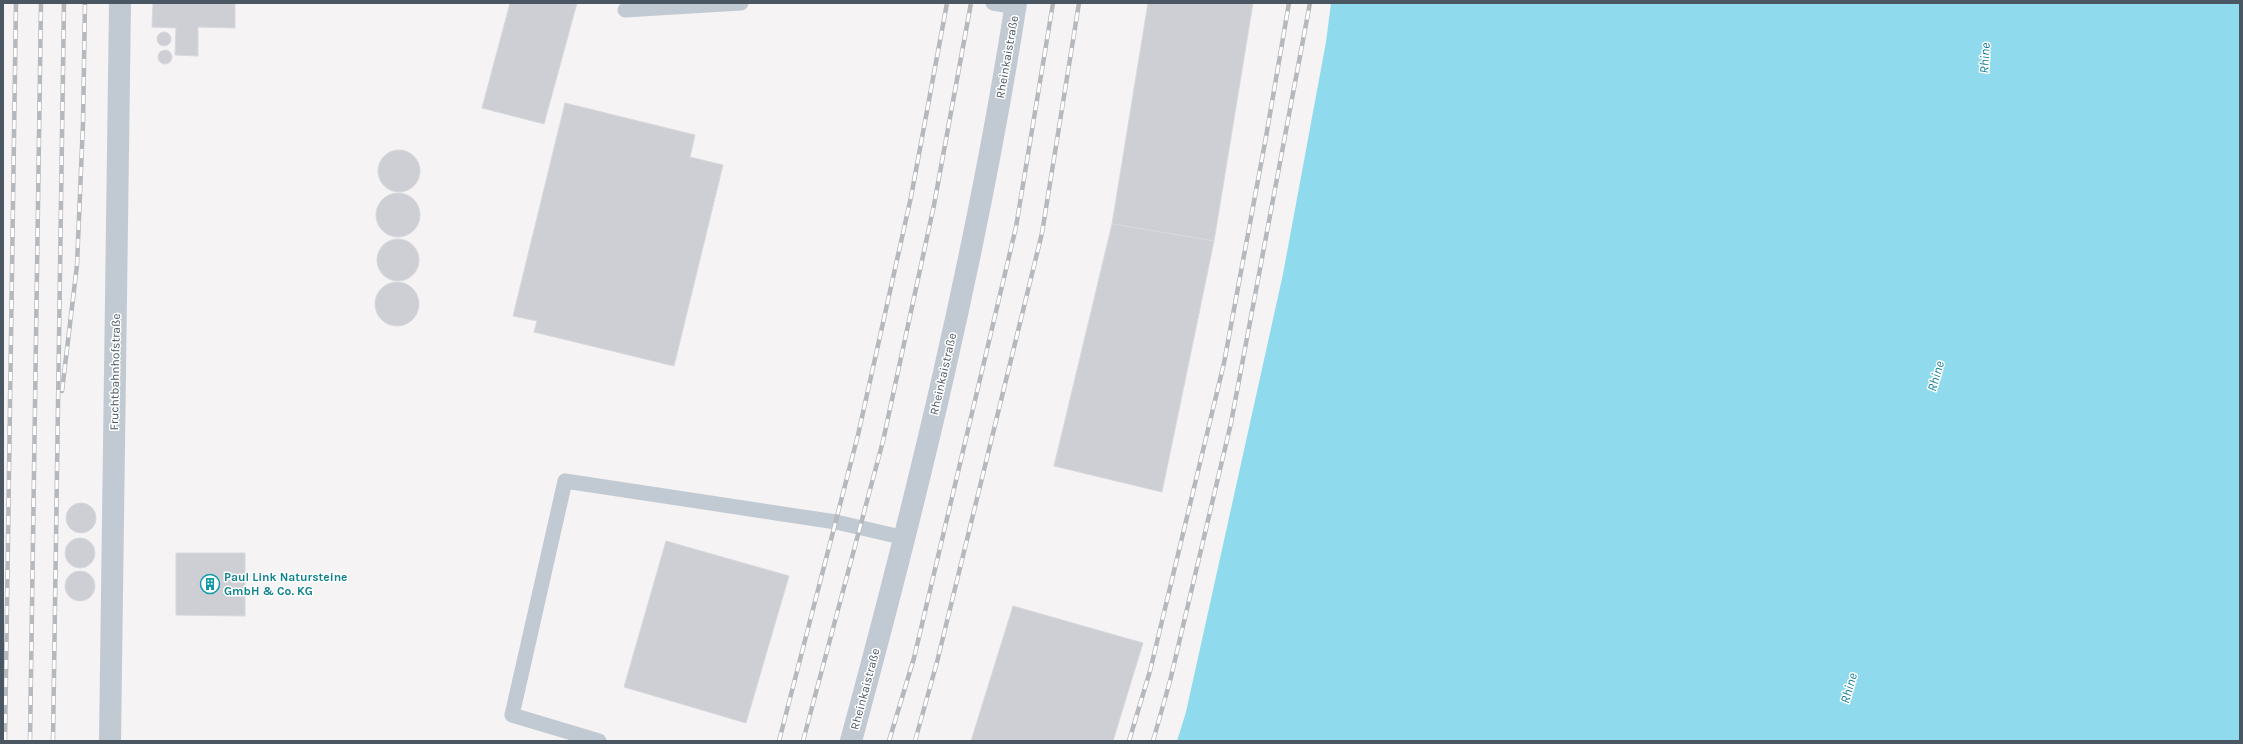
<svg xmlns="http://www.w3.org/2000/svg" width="2243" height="744" font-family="Karla,sans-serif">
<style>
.water{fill:#90daee}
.building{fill:#cdcfd5;stroke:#d7d9de}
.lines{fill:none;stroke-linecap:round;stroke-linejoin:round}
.service{stroke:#c1cad2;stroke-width:15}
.minor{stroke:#c1cad2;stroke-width:22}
.rail-casing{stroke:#b5b8bd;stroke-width:4.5}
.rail{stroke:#fff;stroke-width:3;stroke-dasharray:9;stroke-linecap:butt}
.labels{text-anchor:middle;stroke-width:3;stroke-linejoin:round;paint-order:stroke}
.street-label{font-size:12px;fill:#4a5661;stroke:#fff}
.culture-label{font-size:12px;font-weight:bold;fill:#0d838f;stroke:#fff;text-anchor:start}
.water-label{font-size:13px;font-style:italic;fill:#0c7c9b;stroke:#fff}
</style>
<rect width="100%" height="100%" fill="#f5f3f3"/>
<!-- water -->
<path class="water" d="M 1331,3 L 2240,3 L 2240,741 L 1177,741 L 1186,712 L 1283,274 L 1326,42 Z"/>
<!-- building -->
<g class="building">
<path d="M 153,3 L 235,3 L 235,28 L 198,27 L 198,56 L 175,55 L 176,28 L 152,27 Z"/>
<path d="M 510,3 L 577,3 L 544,124 L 482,108 Z"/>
<path d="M 1148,3 L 1253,3 L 1214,241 L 1112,224 Z"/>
<circle cx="164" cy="39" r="7"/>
<circle cx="165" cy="57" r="7"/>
<path d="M 565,103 L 695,135 L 690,157 L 723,165 L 674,366 L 534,332 L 537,321 L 513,316 Z"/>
<circle cx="399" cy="171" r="21"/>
<circle cx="398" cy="215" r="22"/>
<path d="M 1112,224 L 1214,241 L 1162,492 L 1054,466 Z"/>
<circle cx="398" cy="260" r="21"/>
<circle cx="397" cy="304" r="22"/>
<circle cx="81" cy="518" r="15"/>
<circle cx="80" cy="553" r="15"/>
<path d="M 666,541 L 789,576 L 746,723 L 624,687 Z"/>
<path d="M 176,553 L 245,553 L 245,616 L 176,615 Z"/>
<circle cx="80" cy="586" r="15"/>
<path d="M 1013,606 L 1143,643 L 1113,741 L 971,741 Z"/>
</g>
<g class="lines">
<!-- service -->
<g class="service">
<path d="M 993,3 L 1016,7"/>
<path d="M 625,10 L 741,3"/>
<path d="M 599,741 L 512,715 L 565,481 L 836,522 L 905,538"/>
</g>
<!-- minor -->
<g class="minor">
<path d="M 110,741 L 120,3"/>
<path d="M 851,741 C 917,498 977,252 1016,3"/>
</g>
<!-- rail casing -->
<g class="rail-casing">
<g id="rail">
<path d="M 62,391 L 77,265 L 83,123 L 85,3"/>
<path d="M 5,741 L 16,3"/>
<path d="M 30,741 L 41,3"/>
<path d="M 53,741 L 64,3"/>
<path d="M 779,741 L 858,435 L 911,197 L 947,3"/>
<path d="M 803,741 L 883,441 L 934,205 L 971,3"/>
<path d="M 889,741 L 914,658 L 1016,227 L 1053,3"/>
<path d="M 915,741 L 937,662 L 1042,233 L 1079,3"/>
<path d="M 1129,741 L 1150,671 L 1224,363 L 1266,137 L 1289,3"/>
<path d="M 1153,741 L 1170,681 L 1231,423 L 1310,3"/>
</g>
</g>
<!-- rail -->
<use href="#rail" class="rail"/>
</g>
<!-- icons -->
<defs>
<g id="building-ring" transform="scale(1)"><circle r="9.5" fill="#fff" stroke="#0f9aa8" stroke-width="1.5"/><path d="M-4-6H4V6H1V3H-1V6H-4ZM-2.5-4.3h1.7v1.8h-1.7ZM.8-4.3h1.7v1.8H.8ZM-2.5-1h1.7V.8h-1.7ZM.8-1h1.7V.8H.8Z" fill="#0f9aa8"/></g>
</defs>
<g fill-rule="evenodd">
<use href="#building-ring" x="210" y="584"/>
</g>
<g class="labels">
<!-- street labels -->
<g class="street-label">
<text transform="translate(1007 57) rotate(-80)" y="4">Rheinkaistraße</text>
<text transform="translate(115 372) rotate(-89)" y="4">Fruchtbahnhofstraße</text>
<text transform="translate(943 374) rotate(-77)" y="4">Rheinkaistraße</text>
<text transform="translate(865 689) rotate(-75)" y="4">Rheinkaistraße</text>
</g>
<!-- culture labels -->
<g class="culture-label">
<text x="224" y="581">Paul Link Natursteine<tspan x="224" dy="14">GmbH &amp; Co. KG</tspan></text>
</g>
<!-- water labels -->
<g class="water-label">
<text transform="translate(1984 58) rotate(-87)" y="5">Rhine</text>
<text transform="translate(1935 376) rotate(-74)" y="5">Rhine</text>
<text transform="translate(1848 688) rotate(-74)" y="5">Rhine</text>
</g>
</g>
<!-- border -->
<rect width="2243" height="744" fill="none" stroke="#4a5661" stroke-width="8"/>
</svg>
